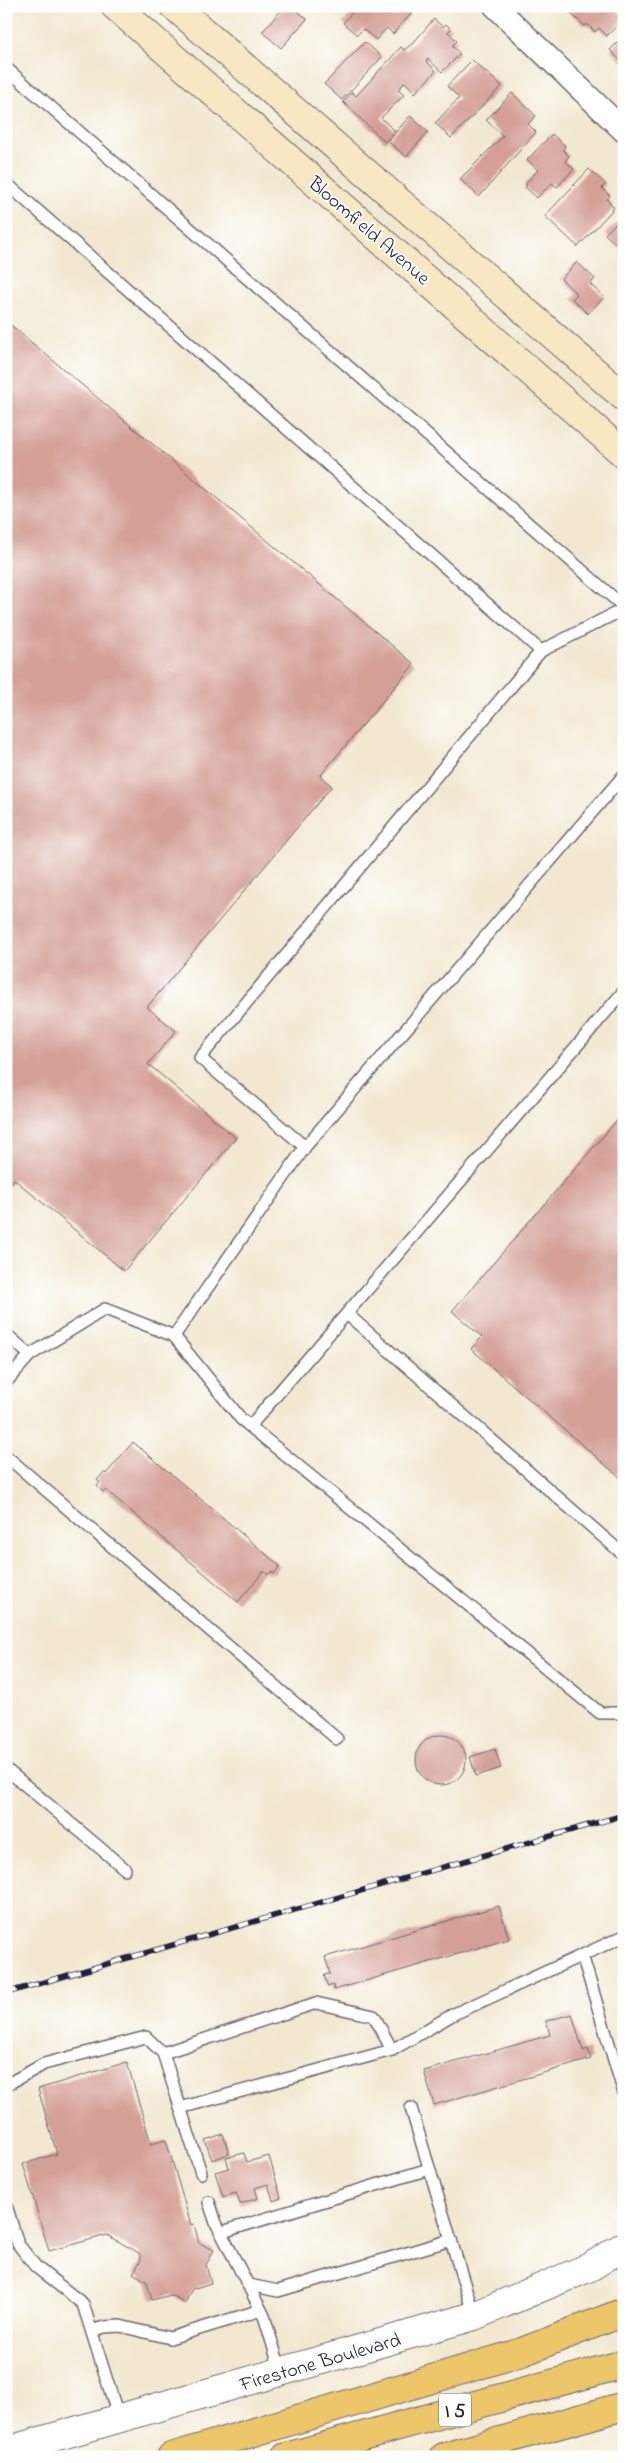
<svg xmlns="http://www.w3.org/2000/svg" width="630" height="2463" font-family="'Indie Flower',sans-serif">
<style>
.building{fill:#d4a096}
.lines{fill:none;stroke-linecap:round;stroke-linejoin:round}
.service-casing{stroke:#6b676f;stroke-width:14}
.minor-casing{stroke:#6b676f;stroke-width:25}
.tertiary-casing{stroke:#6b676f;stroke-width:30}
.secondary-casing{stroke:#6b676f;stroke-width:30}
.motorway-casing{stroke:#6b676f;stroke-width:30}
.service{stroke:#fff;stroke-width:11}
.minor{stroke:#fff;stroke-width:22}
.tertiary{stroke:#fff;stroke-width:28}
.secondary{stroke:#f7e8c3;stroke-width:28}
.motorway{stroke:#ecc669;stroke-width:28}
.rail-casing{stroke:#22223b;stroke-width:5.5}
.rail{stroke:#fff;stroke-width:4;stroke-dasharray:11;stroke-linecap:butt}
.labels{text-anchor:middle;stroke-width:4;stroke-linejoin:round;paint-order:stroke}
.shield{fill:#fff;stroke:#646476;stroke-width:1}
.shield-label{font-size:19px;font-weight:bold;fill:#22223b}
.street-label{font-size:20px;fill:#22223b;stroke:#fff}
</style>
<rect width="100%" height="100%" fill="#fff"/>
<filter id="ink" filterUnits="userSpaceOnUse"><feTurbulence type="fractalNoise" baseFrequency=".02" numOctaves="2"/><feDisplacementMap in="SourceGraphic" scale="10" xChannelSelector="R" yChannelSelector="G"/><feConvolveMatrix kernelMatrix="1 2 1 2 8 2 1 2 1" color-interpolation-filters="sRGB"/></filter>
<filter id="wash" filterUnits="userSpaceOnUse"><feTurbulence type="fractalNoise" baseFrequency=".0096" numOctaves="4" result="noise"/><feDisplacementMap in="SourceGraphic" scale="20" xChannelSelector="R" yChannelSelector="G"/><feGaussianBlur stdDeviation="1.12" result="paint"/><feColorMatrix in="noise" values="0 0 0 0 0 0 0 0 0 0 0 0 0 0 0 0 0 1.4 0 .05"/><feComposite in="paint" operator="in"/></filter>
<g filter="url(#wash)">
<rect width="100%" height="100%" fill="#f2e8d0"/>
<g id="blocks">
<!-- building -->
<g class="building">
<path d="M 285,6 L 292,6 L 307,19 L 281,48 L 262,32 Z"/>
<path d="M 358,6 L 402,6 L 411,14 L 393,34 L 387,28 L 376,40 L 363,29 L 357,35 L 343,23 Z"/>
<path d="M 576,6 L 613,6 L 624,18 L 607,36 L 599,28 L 595,32 L 587,24 L 585,26 L 570,13 Z"/>
<path d="M 434,19 L 443,27 L 446,24 L 451,29 L 448,32 L 457,41 L 452,46 L 460,54 L 442,72 L 428,59 L 426,61 L 436,71 L 415,93 L 405,82 L 398,90 L 404,95 L 381,118 L 395,131 L 385,142 L 343,102 L 352,92 L 356,96 L 401,47 L 404,50 L 413,43 Z"/>
<path d="M 624,36 L 624,64 L 610,50 Z"/>
<path d="M 365,42 L 382,57 L 342,100 L 324,84 Z"/>
<path d="M 472,60 L 502,86 L 451,138 L 435,123 L 459,98 L 447,86 Z"/>
<path d="M 512,93 L 536,116 L 528,124 L 536,132 L 479,197 L 460,179 L 503,136 L 486,120 Z"/>
<path d="M 410,116 L 428,132 L 406,157 L 388,141 Z"/>
<path d="M 552,134 L 565,146 L 563,150 L 569,156 L 565,161 L 574,169 L 557,187 L 552,183 L 537,198 L 525,187 L 527,185 L 525,184 L 538,170 L 527,160 Z"/>
<path d="M 589,169 L 606,184 L 602,188 L 610,196 L 607,199 L 614,208 L 578,247 L 545,216 Z"/>
<path d="M 624,215 L 624,252 L 605,234 Z"/>
<path d="M 577,262 L 595,279 L 590,284 L 604,297 L 588,314 L 572,299 L 577,294 L 561,279 Z"/>
<path d="M 6,321 L 414,664 L 320,776 L 332,786 L 147,1007 L 176,1031 L 148,1064 L 236,1138 L 124,1271 L 14,1179 L 6,1189 Z"/>
<path d="M 624,1112 L 624,1481 L 471,1349 L 482,1337 L 452,1311 Z"/>
<path d="M 133,1442 L 280,1566 L 274,1574 L 271,1572 L 268,1575 L 264,1571 L 238,1602 L 106,1490 L 103,1492 L 97,1486 L 100,1482 L 97,1480 L 104,1472 L 106,1474 Z"/>
<circle cx="441" cy="1760" r="25"/>
<path d="M 495,1749 L 501,1768 L 476,1776 L 470,1757 Z"/>
<path d="M 499,1906 L 509,1939 L 334,1990 L 333,1985 L 328,1987 L 324,1975 L 330,1974 L 325,1957 Z"/>
<path d="M 572,2014 L 583,2051 L 588,2049 L 591,2059 L 434,2105 L 424,2071 L 550,2035 L 546,2021 Z"/>
<path d="M 127,2062 L 151,2144 L 166,2140 L 191,2225 L 194,2224 L 199,2243 L 214,2250 L 206,2265 L 211,2283 L 192,2289 L 185,2303 L 171,2295 L 152,2300 L 147,2282 L 133,2273 L 141,2260 L 139,2253 L 107,2235 L 49,2251 L 23,2164 L 57,2154 L 38,2089 Z"/>
<path d="M 223,2134 L 229,2154 L 212,2160 L 205,2140 Z"/>
<path d="M 244,2153 L 247,2162 L 269,2156 L 281,2198 L 273,2201 L 268,2184 L 255,2188 L 258,2198 L 240,2204 L 236,2193 L 223,2197 L 215,2172 L 229,2168 L 226,2158 Z"/>
</g>
</g>
</g>
<g filter="url(#ink)">
<use href="#blocks" fill-opacity="0" stroke="#6b676f" stroke-width="1"/>
<g class="lines">
<!-- service casing -->
<g class="service-casing">
<g id="service">
<path d="M 6,68 L 624,607"/>
<path d="M 6,183 L 541,651"/>
<path d="M 305,1147 L 200,1058 L 541,651 L 624,609"/>
<path d="M 347,1314 L 624,1555"/>
<path d="M 6,1334 L 30,1355"/>
<path d="M 174,1336 L 305,1147 L 624,775"/>
<path d="M 6,1382 L 30,1355 L 105,1309 L 174,1336 L 241,1419 L 600,1713 L 624,1713"/>
<path d="M 250,1426 L 624,991"/>
<path d="M 6,1456 L 337,1739"/>
<path d="M 6,1769 L 125,1869"/>
<path d="M 582,1955 L 624,2093"/>
<path d="M 163,2053 L 316,2003 L 374,2016 L 392,2050"/>
<path d="M 6,2085 L 44,2064 L 146,2037 L 163,2053 L 201,2173"/>
<path d="M 180,2108 L 392,2050 L 452,2015 L 624,1936"/>
<path d="M 411,2108 L 474,2316"/>
<path d="M 209,2202 L 216,2223 L 264,2316 L 281,2372"/>
<path d="M 6,2205 L 18,2244 L 36,2267 L 83,2304 L 119,2419"/>
<path d="M 222,2232 L 429,2169"/>
<path d="M 249,2285 L 278,2291 L 451,2240"/>
<path d="M 92,2331 L 104,2327 L 120,2326 L 170,2338 L 261,2310"/>
</g>
</g>
<!-- minor casing -->
<g class="minor-casing">
<path id="minor" d="M 495,6 L 624,131"/>
</g>
<!-- tertiary casing -->
<g class="tertiary-casing">
<path id="tertiary" d="M 6,2451 L 474,2316 L 590,2267 L 624,2246"/>
</g>
<!-- secondary casing -->
<g class="secondary-casing">
<g id="secondary">
<path d="M 115,6 L 624,454"/>
<path d="M 174,6 L 624,397"/>
</g>
</g>
<!-- motorway casing -->
<g class="motorway-casing">
<g id="motorway">
<path d="M 171,2457 L 522,2352 L 624,2312"/>
<path d="M 286,2457 L 624,2364"/>
<path d="M 444,2457 L 624,2406"/>
</g>
</g>
<!-- service -->
<use href="#service" class="service"/>
<!-- minor -->
<use href="#minor" class="minor"/>
<!-- tertiary -->
<use href="#tertiary" class="tertiary"/>
<!-- secondary -->
<use href="#secondary" class="secondary"/>
<!-- motorway -->
<use href="#motorway" class="motorway"/>
<!-- rail casing -->
<g class="rail-casing">
<path id="rail" d="M 6,1993 L 624,1815"/>
</g>
<!-- rail -->
<use href="#rail" class="rail"/>
</g>
</g>
<g class="labels">
<!-- shield labels -->
<rect class="shield" x="439" y="2393.5" width="32" height="33" rx="4"/>
<g class="shield-label">
<text x="455" y="2417">I 5</text>
</g>
<!-- street labels -->
<g class="street-label">
<text transform="translate(370 230) rotate(41)" y="7">Bloomfield Avenue</text>
<text transform="translate(320 2361) rotate(-16)" y="7">Firestone Boulevard</text>
</g>
</g>
<!-- margin -->
<rect width="630" height="2463" fill="none" stroke="#fff" stroke-width="25"/>
</svg>
